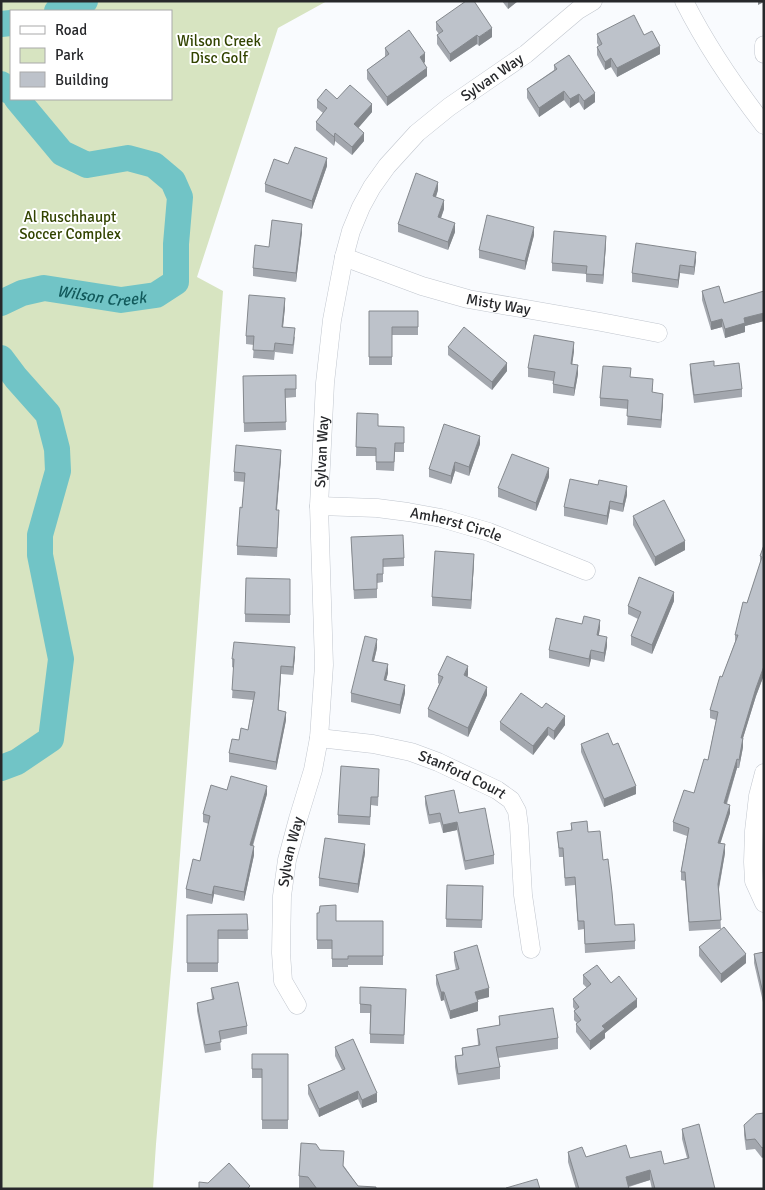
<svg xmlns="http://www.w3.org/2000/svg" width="765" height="1190" font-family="Signika,sans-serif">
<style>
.green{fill:#d7e4c1;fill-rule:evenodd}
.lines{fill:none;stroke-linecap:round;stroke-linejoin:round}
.river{stroke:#71c4c6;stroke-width:26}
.minor-casing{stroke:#c1c6ce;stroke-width:19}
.minor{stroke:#fff;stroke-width:18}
.wall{fill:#a3a7ae}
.shaded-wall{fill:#84888d}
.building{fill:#bdc2ca;stroke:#84888d}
.labels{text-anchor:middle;stroke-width:4;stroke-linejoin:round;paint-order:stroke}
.park-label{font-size:15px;fill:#324300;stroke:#fff}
.street-label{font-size:15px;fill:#27282b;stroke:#fff}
.water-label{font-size:16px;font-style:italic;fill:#11595b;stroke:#fff}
</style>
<rect width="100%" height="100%" fill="#f9fbfe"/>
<!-- green -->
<path class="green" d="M 1,1 L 327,1 L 278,28 L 197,277 L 223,291 L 173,947 L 156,1144 L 153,1189 L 1,1189 ZM 11,11 L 171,11 L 171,99 L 11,99 Z"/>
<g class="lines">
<!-- river -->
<g class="river">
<path d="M 57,11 L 85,1"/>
<path d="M 1,24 L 11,23"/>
<path d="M 1,84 L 11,92"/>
<path id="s1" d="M 1,303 L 22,293 L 44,288 L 121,300 L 156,295 L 176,282 L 176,244 L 180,197 L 173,181 L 154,165 L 128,158 L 87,165 L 62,153 L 17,99"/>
<path d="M 1,358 L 16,378 L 48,414 L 57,449 L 58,471 L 40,535 L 40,555 L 61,659 L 51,739 L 17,762 L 1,768"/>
</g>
<!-- minor casing -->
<g class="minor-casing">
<g id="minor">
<path d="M 684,1 C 706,45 734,86 764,125"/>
<path d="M 764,45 L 764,54"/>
<path id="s2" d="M 344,257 L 422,286 L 468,299 L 601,322 L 658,333"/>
<path id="s3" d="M 319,506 L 377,508 L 408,512 L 441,518 L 489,532 L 586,571"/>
<path id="s4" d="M 319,738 L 373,744 L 411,752 L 438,762 L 497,790 L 511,800 L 517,811 L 519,826 L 523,895 L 531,949"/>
<path d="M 764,773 L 758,796 L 754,831 L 753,862 L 754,881 L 764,903"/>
<path id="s5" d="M 297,1005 L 283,981 L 281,953 L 282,896 L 287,860 L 298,819 L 313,770 L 319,738 L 324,665 L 319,506 L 325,383 L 332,320 L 344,257 L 351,231 L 361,207 L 372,187 L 387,166 L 417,133 L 449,107 L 526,54 L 578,10 L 593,1"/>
</g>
</g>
<!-- minor -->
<use href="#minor" class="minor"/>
</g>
<!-- wall -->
<g class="wall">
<path d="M 502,1 L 518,1 L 508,9 Z"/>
<path d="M 436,22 L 492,37 L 479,46 L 477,44 L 450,62 L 437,44 L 437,35 L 439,34 L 436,30 Z"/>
<path d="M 597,34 L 644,35 L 660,54 L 617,77 L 611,67 L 605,70 L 597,55 L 597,47 L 599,46 L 597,43 Z"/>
<path d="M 385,48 L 425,62 L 424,63 L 427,76 L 387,106 L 367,79 L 367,70 L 385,57 Z"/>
<path d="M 554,65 L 595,102 L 584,110 L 579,102 L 570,108 L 564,100 L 539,117 L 527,98 L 527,89 L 554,70 Z"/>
<path d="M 337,99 L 372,112 L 358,128 L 364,141 L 352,155 L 335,141 L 334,146 L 316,130 L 316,122 L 323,113 L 317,108 L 317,100 Z"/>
<path d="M 288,164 L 327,166 L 312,209 L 265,192 L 265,184 Z"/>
<path d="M 438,190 L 436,197 L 444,209 L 441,218 L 455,232 L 448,250 L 398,232 L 398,224 Z"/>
<path d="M 302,232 L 296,282 L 253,276 L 253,268 L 269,247 Z"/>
<path d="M 534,235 L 525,270 L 479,258 L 479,250 Z"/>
<path d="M 606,244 L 603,284 L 586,282 L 586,274 L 552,271 L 552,263 Z"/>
<path d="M 696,260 L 694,275 L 680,273 L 678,288 L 632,282 L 632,273 Z"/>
<path d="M 702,291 L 724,303 L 764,291 L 764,321 L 745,326 L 745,332 L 725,338 L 722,327 L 711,330 L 702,300 Z"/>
<path d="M 285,307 L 283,327 L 295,337 L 293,354 L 275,352 L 274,360 L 253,358 L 254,345 L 246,344 L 246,336 Z"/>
<path d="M 369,311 L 418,311 L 418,335 L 392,335 L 392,365 L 369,365 Z"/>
<path d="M 448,347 L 507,371 L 492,390 L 448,355 Z"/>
<path d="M 574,351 L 572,364 L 578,374 L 574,396 L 553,393 L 553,381 L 528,377 L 528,368 Z"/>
<path d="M 690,364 L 714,366 L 742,389 L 742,397 L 694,403 L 690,373 Z"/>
<path d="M 296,375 L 296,397 L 285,398 L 286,430 L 244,432 L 243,376 Z"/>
<path d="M 631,377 L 653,388 L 652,393 L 663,402 L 661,428 L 627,425 L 628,409 L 600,406 L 600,398 Z"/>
<path d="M 357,413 L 378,426 L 404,427 L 404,452 L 395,452 L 394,471 L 376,470 L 376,456 L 356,456 Z"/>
<path d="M 480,444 L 469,476 L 455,471 L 451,484 L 429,477 L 429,469 Z"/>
<path d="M 281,458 L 277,510 L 279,518 L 277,557 L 237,555 L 237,546 L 245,482 L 234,481 L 234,472 Z"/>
<path d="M 549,477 L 536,511 L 498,497 L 498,488 Z"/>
<path d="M 627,495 L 623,512 L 610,509 L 607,525 L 564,516 L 564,507 Z"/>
<path d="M 633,516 L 685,550 L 655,566 L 633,525 Z"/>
<path d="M 351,537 L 404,558 L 404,566 L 383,567 L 383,582 L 377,583 L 377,598 L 354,599 Z"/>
<path d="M 764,545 L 764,675 L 756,696 L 743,738 L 743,747 L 739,768 L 737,768 L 727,804 L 730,813 L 720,843 L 725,853 L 719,889 L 721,929 L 689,931 L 685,881 L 681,880 L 681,872 L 687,836 L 673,831 L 673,822 L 694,793 L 708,760 L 716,720 L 710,718 L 710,710 L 735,642 L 735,635 L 747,603 L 760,565 L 760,556 Z"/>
<path d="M 474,562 L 471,609 L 432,606 L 432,597 Z"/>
<path d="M 290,579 L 290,623 L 245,622 L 245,614 Z"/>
<path d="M 674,601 L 652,654 L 631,645 L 631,636 L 638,619 L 628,614 L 628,606 Z"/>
<path d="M 600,628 L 599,635 L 607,646 L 604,662 L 591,659 L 589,667 L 549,658 L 549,650 Z"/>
<path d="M 377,648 L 374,661 L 388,673 L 386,680 L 405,693 L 400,714 L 351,702 L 351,693 Z"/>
<path d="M 295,656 L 293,675 L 281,674 L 278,710 L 286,720 L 276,770 L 229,762 L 229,753 L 248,730 L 253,700 L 232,698 L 234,668 L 232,667 L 232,659 Z"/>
<path d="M 438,675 L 468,675 L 467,677 L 487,695 L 468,737 L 428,717 L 428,709 L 439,684 L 438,683 Z"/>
<path d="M 542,708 L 565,725 L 554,740 L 548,735 L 533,755 L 500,730 L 500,722 Z"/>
<path d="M 581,744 L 613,745 L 636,794 L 604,807 L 581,752 Z"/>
<path d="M 379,777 L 378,806 L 371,805 L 370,825 L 338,823 L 338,815 Z"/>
<path d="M 227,790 L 267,794 L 253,846 L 254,855 L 244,901 L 214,894 L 212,904 L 186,898 L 186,889 L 200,861 L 209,824 L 203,822 L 203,814 Z"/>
<path d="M 425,796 L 459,813 L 494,855 L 494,864 L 465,870 L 457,830 L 443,833 L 440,822 L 429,824 L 425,804 Z"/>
<path d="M 571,823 L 588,832 L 603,860 L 615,925 L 635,941 L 635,949 L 585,953 L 584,929 L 578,930 L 575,885 L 565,886 L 563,857 L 559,857 L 557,832 L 571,830 Z"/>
<path d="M 365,853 L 358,893 L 319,886 L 319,878 Z"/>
<path d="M 447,885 L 483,886 L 482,928 L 446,927 Z"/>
<path d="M 317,913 L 336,921 L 383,921 L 383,965 L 348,965 L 348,967 L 332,967 L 332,949 L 317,949 Z"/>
<path d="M 247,914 L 248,939 L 218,939 L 218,972 L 187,972 L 187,915 Z"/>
<path d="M 699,947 L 746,963 L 721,983 L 699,956 Z"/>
<path d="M 454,952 L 489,997 L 478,1000 L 478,1011 L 450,1019 L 444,1000 L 441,1001 L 436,984 L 436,975 L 456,970 L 454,960 Z"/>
<path d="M 764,952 L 763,1002 L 754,963 L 754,954 Z"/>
<path d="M 583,975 L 611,983 L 637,1007 L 605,1033 L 605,1038 L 590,1050 L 576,1032 L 576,1024 L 577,1023 L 574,1020 L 574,1011 L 575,1010 L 573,1007 L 573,999 L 587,988 L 583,984 Z"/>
<path d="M 360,987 L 406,989 L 404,1044 L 370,1043 L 370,1013 L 360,1013 Z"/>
<path d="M 211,988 L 247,1026 L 247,1034 L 220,1040 L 221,1050 L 205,1053 L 197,1011 L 197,1003 L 212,1000 Z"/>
<path d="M 499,1016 L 558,1038 L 558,1049 L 498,1058 L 500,1067 L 500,1079 L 458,1085 L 455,1067 L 455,1056 L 462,1055 L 462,1048 L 478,1045 L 477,1029 L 499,1026 Z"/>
<path d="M 335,1047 L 377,1102 L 362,1108 L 358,1099 L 319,1117 L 308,1094 L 308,1085 L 342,1070 L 335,1056 Z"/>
<path d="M 252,1054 L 288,1054 L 288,1129 L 262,1129 L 262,1078 L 252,1078 Z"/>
<path d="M 764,1113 L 764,1156 L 762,1158 L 755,1149 L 746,1150 L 744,1135 L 744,1125 Z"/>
<path d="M 682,1129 L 715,1189 L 652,1189 L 650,1180 L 629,1187 L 629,1189 L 576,1189 L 568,1162 L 568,1152 L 586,1157 L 630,1158 L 664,1164 L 687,1158 L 682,1139 Z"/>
<path d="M 320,1150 L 344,1166 L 358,1186 L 376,1189 L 309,1189 L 299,1188 L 299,1176 Z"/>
</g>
<!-- shaded-wall -->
<g class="shaded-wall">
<path d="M 508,1 L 518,1 L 508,9 Z"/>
<path d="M 758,1 L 764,1 L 764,2 L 758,5 Z"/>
<path d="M 492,28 L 492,37 L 479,46 L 479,37 Z"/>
<path d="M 477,35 L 477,44 L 450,62 L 450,54 Z"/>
<path d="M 660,46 L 660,54 L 617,77 L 617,68 Z"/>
<path d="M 425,53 L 425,62 L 420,66 L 420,57 Z"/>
<path d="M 611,58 L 611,67 L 605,70 L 605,62 Z"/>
<path d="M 427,68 L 427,76 L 387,106 L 387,97 Z"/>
<path d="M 564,91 L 564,100 L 539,117 L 539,108 Z"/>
<path d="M 595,93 L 595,102 L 584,110 L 584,101 Z"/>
<path d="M 579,94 L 579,102 L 570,108 L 570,99 Z"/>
<path d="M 372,104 L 372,112 L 354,133 L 354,124 Z"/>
<path d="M 335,133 L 335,141 L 334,146 L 334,137 Z"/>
<path d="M 364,133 L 364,141 L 352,155 L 352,147 Z"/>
<path d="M 327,158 L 327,166 L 312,209 L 312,201 Z"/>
<path d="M 438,182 L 438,190 L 433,205 L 433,196 Z"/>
<path d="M 444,200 L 444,209 L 438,226 L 438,217 Z"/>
<path d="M 455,223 L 455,232 L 448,250 L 448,242 Z"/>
<path d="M 302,224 L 302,232 L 296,282 L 296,273 Z"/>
<path d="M 534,227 L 534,235 L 525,270 L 525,261 Z"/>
<path d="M 606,236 L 606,244 L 603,284 L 603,275 Z"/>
<path d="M 696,252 L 696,260 L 694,275 L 694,267 Z"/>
<path d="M 680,265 L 680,273 L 678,288 L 678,280 Z"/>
<path d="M 285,298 L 285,307 L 282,336 L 282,327 Z"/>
<path d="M 764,313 L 764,321 L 745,326 L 745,332 L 725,338 L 725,329 L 744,318 Z"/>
<path d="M 722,319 L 722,327 L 711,330 L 711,322 Z"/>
<path d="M 574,342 L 574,351 L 571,373 L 571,364 Z"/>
<path d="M 507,363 L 507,371 L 492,390 L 492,382 Z"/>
<path d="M 578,365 L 578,374 L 574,396 L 574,388 Z"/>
<path d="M 663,394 L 663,402 L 661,428 L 661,420 Z"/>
<path d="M 480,436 L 480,444 L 469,476 L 469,467 Z"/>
<path d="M 281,450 L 281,458 L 276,518 L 276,510 Z"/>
<path d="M 455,462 L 455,471 L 451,484 L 451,476 Z"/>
<path d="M 549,468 L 549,477 L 536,511 L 536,503 Z"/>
<path d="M 627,486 L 627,495 L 623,512 L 623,504 Z"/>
<path d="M 610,501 L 610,509 L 607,525 L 607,516 Z"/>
<path d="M 685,541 L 685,550 L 655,566 L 655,557 Z"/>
<path d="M 474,554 L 474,562 L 471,609 L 471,600 Z"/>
<path d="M 674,592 L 674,601 L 652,654 L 652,645 Z"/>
<path d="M 600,620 L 600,628 L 597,643 L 597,635 Z"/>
<path d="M 607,637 L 607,646 L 604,662 L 604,653 Z"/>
<path d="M 377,639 L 377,648 L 372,669 L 372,661 Z"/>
<path d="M 295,647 L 295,656 L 293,675 L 293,667 Z"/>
<path d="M 591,650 L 591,659 L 589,667 L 589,659 Z"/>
<path d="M 388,664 L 388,673 L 384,688 L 384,680 Z"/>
<path d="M 281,666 L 281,674 L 278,719 L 278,710 Z"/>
<path d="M 468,666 L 468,675 L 464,684 L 464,675 Z"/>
<path d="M 764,666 L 764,675 L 756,696 L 743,738 L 743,747 L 739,768 L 741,738 L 756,688 Z"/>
<path d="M 405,685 L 405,693 L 400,714 L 400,705 Z"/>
<path d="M 487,687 L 487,695 L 468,737 L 468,728 Z"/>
<path d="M 286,712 L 286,720 L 276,770 L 276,762 Z"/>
<path d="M 565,716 L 565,725 L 554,740 L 554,731 Z"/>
<path d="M 548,727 L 548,735 L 533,755 L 533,746 Z"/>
<path d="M 737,759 L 737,768 L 724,811 L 724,803 Z"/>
<path d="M 267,786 L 267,794 L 250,854 L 250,845 Z"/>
<path d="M 636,786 L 636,794 L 604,807 L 604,799 Z"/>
<path d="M 730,805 L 730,813 L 718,851 L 718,843 Z"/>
<path d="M 457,822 L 457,830 L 443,833 L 443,825 Z"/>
<path d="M 365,844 L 365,853 L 358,893 L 358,884 Z"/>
<path d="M 725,844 L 725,853 L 718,892 L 718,884 Z"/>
<path d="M 254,846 L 254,855 L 244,901 L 244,892 Z"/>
<path d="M 214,886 L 214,894 L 212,904 L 212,895 Z"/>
<path d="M 746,954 L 746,963 L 721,983 L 721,974 Z"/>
<path d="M 489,988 L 489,997 L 475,1000 L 475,992 Z"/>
<path d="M 441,992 L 444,992 L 444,1000 L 441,1001 Z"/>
<path d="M 637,999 L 637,1007 L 605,1033 L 605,1038 L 590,1050 L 590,1041 L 602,1026 Z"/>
<path d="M 478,1002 L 478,1011 L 450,1019 L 450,1011 Z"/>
<path d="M 358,1091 L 358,1099 L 319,1117 L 319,1109 Z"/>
<path d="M 377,1093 L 377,1102 L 362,1108 L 362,1100 Z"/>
<path d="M 764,1146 L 764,1156 L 762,1158 L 762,1148 Z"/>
<path d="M 650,1170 L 650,1180 L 626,1187 L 626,1177 Z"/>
</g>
<!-- building -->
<g class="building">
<path d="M 466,1 L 474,1 L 492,28 L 479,37 L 477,35 L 450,54 L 437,35 L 443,31 L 436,22 Z"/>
<path d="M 634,15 L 644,35 L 652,31 L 660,46 L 617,68 L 611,58 L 605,62 L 597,47 L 602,44 L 597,34 Z"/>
<path d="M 409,30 L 425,53 L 420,57 L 427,68 L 387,97 L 367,70 L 389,54 L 385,48 Z"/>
<path d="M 569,55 L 595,93 L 584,101 L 579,94 L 570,99 L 564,91 L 539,108 L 527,89 L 557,69 L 554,65 Z"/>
<path d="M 350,85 L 372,104 L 354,124 L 364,133 L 352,147 L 335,133 L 334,137 L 316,122 L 327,108 L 317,100 L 326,89 L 337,99 Z"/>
<path d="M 295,147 L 327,158 L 312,201 L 265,184 L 274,159 L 288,164 Z"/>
<path d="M 416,173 L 438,182 L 433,196 L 444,200 L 438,217 L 455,223 L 448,242 L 398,224 Z"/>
<path d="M 487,215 L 534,227 L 525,261 L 479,250 Z"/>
<path d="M 272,220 L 302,224 L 296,273 L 253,268 L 255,245 L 269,247 Z"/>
<path d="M 554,231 L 606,236 L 603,275 L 586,274 L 587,266 L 552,263 Z"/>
<path d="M 636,243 L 696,252 L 694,267 L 680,265 L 678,280 L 632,273 Z"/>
<path d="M 719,286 L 724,303 L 764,291 L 764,313 L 744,318 L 745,323 L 725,329 L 722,319 L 711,322 L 702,291 Z"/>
<path d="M 249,295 L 285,298 L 282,327 L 295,328 L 293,345 L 275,343 L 274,351 L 253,350 L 254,336 L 246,336 Z"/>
<path d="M 369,311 L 418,311 L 418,327 L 392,327 L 392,357 L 369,357 Z"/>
<path d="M 464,327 L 507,363 L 492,382 L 448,347 Z"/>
<path d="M 534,335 L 574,342 L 571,364 L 578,365 L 574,388 L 553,384 L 555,372 L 528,368 Z"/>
<path d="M 714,361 L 714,366 L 739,363 L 742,389 L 694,395 L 690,364 Z"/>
<path d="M 603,366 L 631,368 L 630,377 L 653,379 L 652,392 L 663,394 L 661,420 L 627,416 L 628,400 L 600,398 Z"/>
<path d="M 296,375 L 296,389 L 285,389 L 286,422 L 244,423 L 243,376 Z"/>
<path d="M 357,413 L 378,414 L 378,426 L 404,427 L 404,443 L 395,443 L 394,462 L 376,462 L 376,448 L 356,447 Z"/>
<path d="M 444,424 L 480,436 L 469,467 L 455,462 L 451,476 L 429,469 Z"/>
<path d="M 236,445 L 281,450 L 276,510 L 279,510 L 277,548 L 237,546 L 240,507 L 242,508 L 245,473 L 234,472 Z"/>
<path d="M 512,454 L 549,468 L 536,503 L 498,488 Z"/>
<path d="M 570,479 L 598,485 L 599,480 L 627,486 L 623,504 L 610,501 L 607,516 L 564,507 Z"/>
<path d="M 664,500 L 685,541 L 655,557 L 633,516 Z"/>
<path d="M 403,535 L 404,558 L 383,559 L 383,574 L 377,574 L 377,589 L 354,590 L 351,537 Z"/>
<path d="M 764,545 L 764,666 L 756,688 L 741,738 L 743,738 L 739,760 L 737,759 L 724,803 L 730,805 L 718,843 L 725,844 L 718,884 L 721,920 L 689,922 L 685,872 L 681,872 L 689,828 L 673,822 L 684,790 L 694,793 L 704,759 L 708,760 L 718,712 L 710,710 L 720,676 L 722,677 L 738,635 L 735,635 L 743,602 L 747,603 L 762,557 L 760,556 Z"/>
<path d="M 435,551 L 474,554 L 471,600 L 432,597 Z"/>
<path d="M 639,577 L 674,592 L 652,645 L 631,636 L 641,612 L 628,606 Z"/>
<path d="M 246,578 L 290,579 L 290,615 L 245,614 Z"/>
<path d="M 584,616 L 600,620 L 597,635 L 607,637 L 604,653 L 591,650 L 589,659 L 549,650 L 556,618 L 582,624 Z"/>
<path d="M 365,636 L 377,639 L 372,661 L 388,664 L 384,680 L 405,685 L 400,705 L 351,693 Z"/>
<path d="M 234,642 L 295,647 L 293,667 L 281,666 L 278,710 L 286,712 L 276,762 L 229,753 L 232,739 L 239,740 L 241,728 L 248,730 L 255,692 L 232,690 L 234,659 L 232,659 Z"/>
<path d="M 447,656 L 468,666 L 464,675 L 487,687 L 468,728 L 428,709 L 443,677 L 438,675 Z"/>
<path d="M 521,693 L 542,708 L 546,703 L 565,716 L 554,731 L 548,727 L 533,746 L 500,722 Z"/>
<path d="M 608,733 L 613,745 L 618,743 L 636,786 L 604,799 L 581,744 Z"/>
<path d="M 341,766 L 379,769 L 378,797 L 371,797 L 370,817 L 338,815 Z"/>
<path d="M 231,776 L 267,786 L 250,845 L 254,846 L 244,892 L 214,886 L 212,895 L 186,889 L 193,859 L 200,861 L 210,816 L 203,814 L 211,785 L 227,790 Z"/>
<path d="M 454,790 L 459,813 L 485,808 L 494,855 L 465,861 L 457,822 L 443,825 L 440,813 L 429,815 L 425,796 Z"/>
<path d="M 587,821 L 588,832 L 600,831 L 603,860 L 608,859 L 612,892 L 615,925 L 634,924 L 635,941 L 585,944 L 584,921 L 578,921 L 575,877 L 565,878 L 563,848 L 559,848 L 557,832 L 572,830 L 571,823 Z"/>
<path d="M 325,838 L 365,844 L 358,884 L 319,878 Z"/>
<path d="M 447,885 L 483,886 L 482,920 L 446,919 Z"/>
<path d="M 336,905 L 336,921 L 383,921 L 383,956 L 348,956 L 348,959 L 332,959 L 332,940 L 317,940 L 317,913 L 319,913 L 320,906 Z"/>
<path d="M 247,914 L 248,930 L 218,930 L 218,963 L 187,963 L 187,915 Z"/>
<path d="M 724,927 L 746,954 L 721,974 L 699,947 Z"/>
<path d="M 477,945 L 489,988 L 475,992 L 478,1002 L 450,1011 L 444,992 L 441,992 L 436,975 L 459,969 L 454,952 Z"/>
<path d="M 764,952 L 764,993 L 763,993 L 754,954 Z"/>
<path d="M 597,965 L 611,983 L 619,976 L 637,999 L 602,1026 L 605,1029 L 590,1041 L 576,1024 L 581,1020 L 574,1011 L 579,1007 L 573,999 L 591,984 L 583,975 Z"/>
<path d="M 238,982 L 247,1026 L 219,1031 L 221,1042 L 205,1045 L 197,1003 L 214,999 L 211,988 Z"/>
<path d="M 360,987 L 406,989 L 404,1035 L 370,1034 L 371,1005 L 360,1004 Z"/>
<path d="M 553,1008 L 558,1038 L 496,1047 L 500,1067 L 458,1074 L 455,1056 L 463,1055 L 462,1048 L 480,1045 L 477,1029 L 500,1025 L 499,1016 Z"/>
<path d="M 353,1039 L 377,1093 L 362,1100 L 358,1091 L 319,1109 L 308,1085 L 345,1069 L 335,1047 Z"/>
<path d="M 252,1054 L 288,1054 L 288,1120 L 262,1120 L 262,1069 L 252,1069 Z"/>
<path d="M 764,1113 L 764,1146 L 762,1148 L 755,1139 L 746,1140 L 744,1125 L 756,1114 Z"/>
<path d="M 699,1124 L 715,1189 L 655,1189 L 650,1170 L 626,1177 L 629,1189 L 579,1189 L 568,1152 L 582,1147 L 586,1157 L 626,1145 L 630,1158 L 661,1151 L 664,1164 L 689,1158 L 682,1129 Z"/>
<path d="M 301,1143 L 316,1144 L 320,1150 L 344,1151 L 343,1166 L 358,1186 L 376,1187 L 376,1189 L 317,1189 L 308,1177 L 299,1176 Z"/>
<path d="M 229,1163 L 250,1186 L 247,1189 L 199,1189 L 199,1182 L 208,1183 Z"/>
<path d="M 537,1179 L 540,1189 L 506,1189 L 506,1188 Z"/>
</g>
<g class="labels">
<!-- park labels -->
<g class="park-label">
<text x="219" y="46">Wilson Creek<tspan x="219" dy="17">Disc Golf</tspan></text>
<text x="70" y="222">Al Ruschhaupt<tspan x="70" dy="17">Soccer Complex</tspan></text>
</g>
<!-- street labels -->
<g class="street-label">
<text dy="5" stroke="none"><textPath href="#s5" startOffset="998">Sylvan Way</textPath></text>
<text dy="5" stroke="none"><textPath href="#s2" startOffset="162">Misty Way</textPath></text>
<text dy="5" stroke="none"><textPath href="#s5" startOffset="562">Sylvan Way</textPath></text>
<text dy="5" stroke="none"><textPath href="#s3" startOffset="139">Amherst Circle</textPath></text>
<text dy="5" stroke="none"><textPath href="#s4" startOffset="149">Stanford Court</textPath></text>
<text dy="5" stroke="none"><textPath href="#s5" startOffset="158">Sylvan Way</textPath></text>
</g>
<!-- water labels -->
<g class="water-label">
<text dy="6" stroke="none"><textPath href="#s1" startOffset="104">Wilson Creek</textPath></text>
</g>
</g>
<!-- border -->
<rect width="765" height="1190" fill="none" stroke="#27282b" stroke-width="5"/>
<!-- legend -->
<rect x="10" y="10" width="162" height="90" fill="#ffffff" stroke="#a9a9aa"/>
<rect x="20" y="26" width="25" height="8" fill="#ffffff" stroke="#a9a9aa"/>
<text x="55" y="35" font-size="15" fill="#27282b">Road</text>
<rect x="20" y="48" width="25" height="15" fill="#d7e4c1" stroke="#a9a9aa"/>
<text x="55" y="60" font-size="15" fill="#27282b">Park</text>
<rect x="20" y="72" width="25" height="15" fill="#bdc2ca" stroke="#a9a9aa"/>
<text x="55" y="85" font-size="15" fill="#27282b">Building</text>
</svg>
